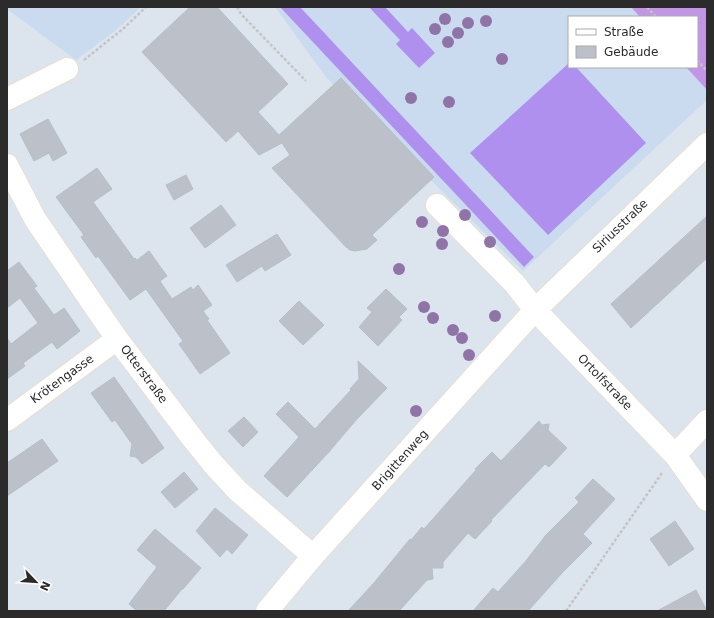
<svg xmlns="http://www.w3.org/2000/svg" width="714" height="618" font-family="'DejaVu Sans',sans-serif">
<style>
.education{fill:#cadbf0}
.green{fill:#c395e7}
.pitch{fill:#af90ef}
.building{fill:#bcc1c9;stroke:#b5bec9}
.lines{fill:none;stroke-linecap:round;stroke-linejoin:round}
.minor-casing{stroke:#e4dfd1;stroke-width:24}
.path{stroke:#c4c4c4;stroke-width:2.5;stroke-dasharray:3 2;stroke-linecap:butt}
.minor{stroke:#fff;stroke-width:22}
.tree{fill:#9073a7}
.labels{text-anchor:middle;stroke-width:4;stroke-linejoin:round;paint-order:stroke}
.street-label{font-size:12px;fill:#2b2b2b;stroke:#fff}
</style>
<rect width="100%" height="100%" fill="#dce5ee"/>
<!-- education -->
<g class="education">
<path d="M 7,7 L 141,7 L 115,31 L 76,60 L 7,9 Z"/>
<path d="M 275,7 L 631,7 L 640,17 L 569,17 L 569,67 L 686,67 L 707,90 L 707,100 L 523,271 L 326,77 Z"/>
</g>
<!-- green -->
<path class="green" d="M 631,7 L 707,7 L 707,90 L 686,67 L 697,67 L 697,17 L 640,17 Z"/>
<!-- pitch -->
<g class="pitch">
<path d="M 280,7 L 300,7 L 534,257 L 524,267 Z"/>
<path d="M 369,7 L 385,7 L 408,32 L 412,28 L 435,53 L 419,68 L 396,44 L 400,40 Z"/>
<path d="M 569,63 L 569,67 L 576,67 L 646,143 L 548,235 L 470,153 Z"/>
</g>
<!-- building -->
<g class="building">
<path d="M 190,7 L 217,7 L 288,84 L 258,112 L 279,135 L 341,78 L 434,177 L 372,235 L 377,240 L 367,249 L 355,251 L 350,250 L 346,247 L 272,168 L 290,155 L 282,143 L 259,155 L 238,131 L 226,142 L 142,52 Z"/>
<path d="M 48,119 L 67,153 L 53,161 L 49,153 L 34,161 L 20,134 Z"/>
<path d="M 97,168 L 112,189 L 93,202 L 134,259 L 135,258 L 137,260 L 149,251 L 167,276 L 160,281 L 172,299 L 191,287 L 193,290 L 198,285 L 212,305 L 203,311 L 209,319 L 207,320 L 230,353 L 200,374 L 179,344 L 183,341 L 146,289 L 130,300 L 98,256 L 96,258 L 81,237 L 84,235 L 56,197 Z"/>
<path d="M 186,175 L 193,189 L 174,200 L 166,185 Z"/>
<path d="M 221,205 L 236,225 L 205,248 L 190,228 Z"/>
<path d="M 707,216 L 707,258 L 631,328 L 611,304 Z"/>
<path d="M 277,234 L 291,255 L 265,271 L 262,266 L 237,282 L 226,265 Z"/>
<path d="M 19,262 L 37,286 L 34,288 L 54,315 L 64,308 L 80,331 L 57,349 L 52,342 L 23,363 L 25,366 L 7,379 L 7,338 L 11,344 L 38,323 L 20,298 L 7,308 L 7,271 Z"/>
<path d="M 386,289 L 407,309 L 399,317 L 402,320 L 378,346 L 359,327 L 372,312 L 367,308 Z"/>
<path d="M 299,301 L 324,325 L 303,345 L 279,321 Z"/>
<path d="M 358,361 L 387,388 L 356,420 L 328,453 L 287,497 L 264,476 L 299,437 L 276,414 L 288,402 L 315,429 L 351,390 L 350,389 L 359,379 Z"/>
<path d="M 114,377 L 164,448 L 142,464 L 136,457 L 130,456 L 132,444 L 115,420 L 112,422 L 91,393 Z"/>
<path d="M 244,417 L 258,432 L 243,447 L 228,431 Z"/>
<path d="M 539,421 L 542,425 L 549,424 L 548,430 L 567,448 L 549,467 L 545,464 L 491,520 L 492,521 L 475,539 L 468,533 L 443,562 L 443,568 L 432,568 L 433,579 L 427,580 L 399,611 L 348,611 L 373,584 L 410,539 L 411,540 L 422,527 L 424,529 L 476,470 L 475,469 L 492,452 L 501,461 Z"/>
<path d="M 42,439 L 58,461 L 7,496 L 7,463 Z"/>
<path d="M 184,472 L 198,489 L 175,508 L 161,492 Z"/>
<path d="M 593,479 L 615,499 L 583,534 L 592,543 L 562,573 L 528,611 L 473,611 L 493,588 L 498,592 L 525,562 L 546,535 L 579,502 L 575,498 Z"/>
<path d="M 215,508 L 248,535 L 232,554 L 227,549 L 220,557 L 196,531 Z"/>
<path d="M 675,521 L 694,549 L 669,566 L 650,539 Z"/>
<path d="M 155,529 L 201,568 L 183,589 L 182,589 L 164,611 L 137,611 L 129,604 L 157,567 L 137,550 Z"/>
<path d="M 696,590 L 707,611 L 657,611 Z"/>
</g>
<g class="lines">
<!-- minor casing -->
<g class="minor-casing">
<g id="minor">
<path d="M 7,99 L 67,69"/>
<path d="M 7,165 L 35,219 L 117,339 L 193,439 L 213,464 L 237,490 L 313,556"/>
<path d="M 437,205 L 515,284 L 535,310 L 675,455 L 707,500"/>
<path d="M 7,420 L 117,339"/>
<path d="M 675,455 L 707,421"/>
<path d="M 267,611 L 313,556 L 535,310 L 707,144"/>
</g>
</g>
<!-- path -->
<g class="path">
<path d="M 237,7 L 241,14 L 306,81"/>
<path d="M 647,7 L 656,17"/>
<path d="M 84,60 L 124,28 L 146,7"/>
<path d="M 697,60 L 707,71"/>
<path d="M 566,611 L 662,473"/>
</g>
<!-- minor -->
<use href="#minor" class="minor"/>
</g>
<!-- trees -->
<g class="tree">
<circle cx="445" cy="19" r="6"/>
<circle cx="486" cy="21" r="6"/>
<circle cx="468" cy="23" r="6"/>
<circle cx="435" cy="29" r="6"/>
<circle cx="458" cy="33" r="6"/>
<circle cx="448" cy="42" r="6"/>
<circle cx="502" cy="59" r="6"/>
<circle cx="411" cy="98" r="6"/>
<circle cx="449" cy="102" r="6"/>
<circle cx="465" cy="215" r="6"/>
<circle cx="422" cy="222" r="6"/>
<circle cx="443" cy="231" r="6"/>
<circle cx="490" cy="242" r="6"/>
<circle cx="442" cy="244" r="6"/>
<circle cx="399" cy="269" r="6"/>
<circle cx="424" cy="307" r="6"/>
<circle cx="495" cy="316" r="6"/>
<circle cx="433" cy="318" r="6"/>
<circle cx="453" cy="330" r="6"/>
<circle cx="462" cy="338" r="6"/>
<circle cx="469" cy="355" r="6"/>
<circle cx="416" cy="411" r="6"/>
</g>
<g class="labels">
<!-- street labels -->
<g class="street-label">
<text transform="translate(620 226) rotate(-44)" y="4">Siriusstraße</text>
<text transform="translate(144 374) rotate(53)" y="4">Otterstraße</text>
<text transform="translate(62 379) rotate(-36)" y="4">Krötengasse</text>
<text transform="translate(605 382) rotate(46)" y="4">Ortolfstraße</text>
<text transform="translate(400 460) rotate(-48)" y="4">Brigittenweg</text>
</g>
</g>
<!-- border -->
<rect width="714" height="618" fill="none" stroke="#2b2b2b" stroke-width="16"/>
<!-- legend -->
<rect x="568" y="16" width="130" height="52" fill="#ffffff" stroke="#aaaaaa"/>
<rect x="576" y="29" width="20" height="6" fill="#ffffff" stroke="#aaaaaa"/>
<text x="604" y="36" font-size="12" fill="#2b2b2b">Straße</text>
<rect x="576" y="46" width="20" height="12" fill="#bcc1c9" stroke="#aaaaaa"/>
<text x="604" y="56" font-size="12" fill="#2b2b2b">Gebäude</text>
<!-- north arrow -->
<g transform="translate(36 582) rotate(115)" stroke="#ffffff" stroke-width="3" paint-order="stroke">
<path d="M0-3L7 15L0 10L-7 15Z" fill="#2b2b2b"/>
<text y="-6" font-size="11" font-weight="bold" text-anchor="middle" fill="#2b2b2b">N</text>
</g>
</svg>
